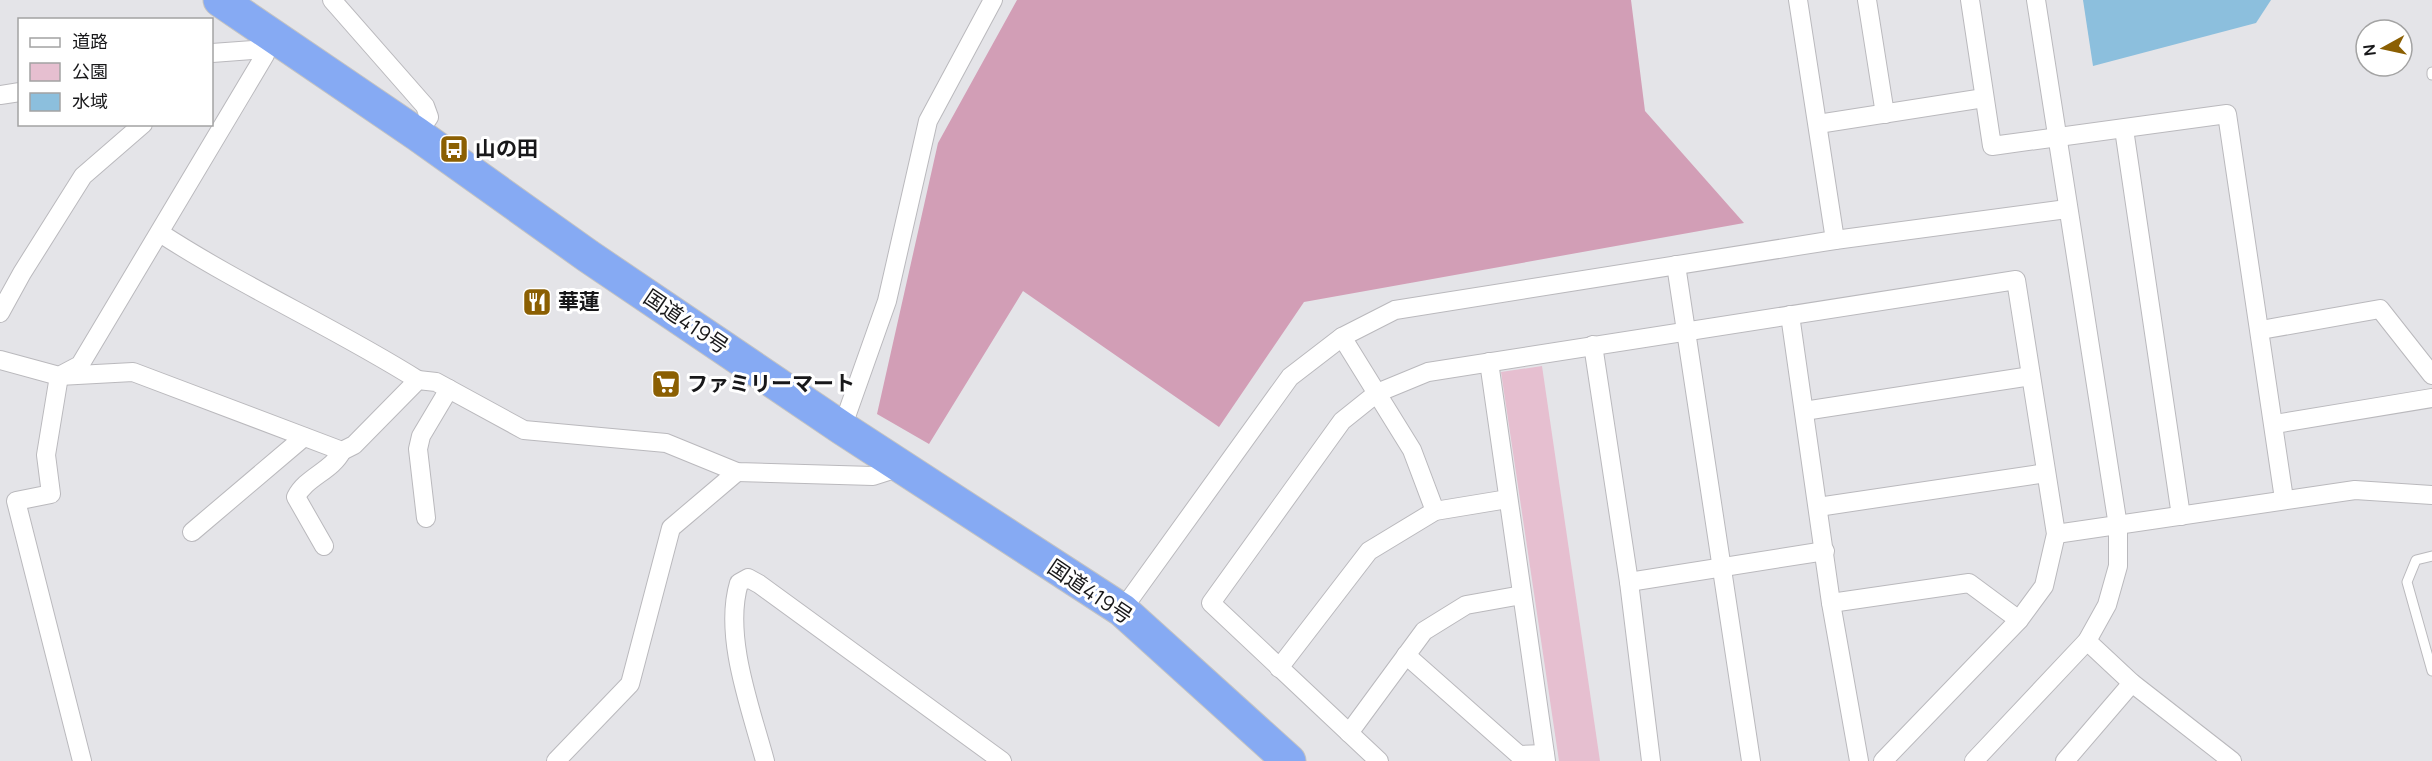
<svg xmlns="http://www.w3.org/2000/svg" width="2432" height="761" font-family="Manrope,'Noto Sans JP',sans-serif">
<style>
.green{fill:#e6bfd0}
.forest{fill:#d29eb6}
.water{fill:#8cbfdd}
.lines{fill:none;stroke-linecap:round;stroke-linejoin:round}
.lane-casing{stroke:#bab9bd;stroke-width:11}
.street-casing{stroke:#bab9bd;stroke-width:20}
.highway-casing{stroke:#c3c3c3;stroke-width:35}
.lane{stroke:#fff;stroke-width:9}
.street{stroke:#fff;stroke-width:18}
.highway{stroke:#86aaf3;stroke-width:33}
.labels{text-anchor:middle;stroke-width:6;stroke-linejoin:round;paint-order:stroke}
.poi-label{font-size:21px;font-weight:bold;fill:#18181a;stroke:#fff;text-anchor:start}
.street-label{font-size:21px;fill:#18181a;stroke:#fff}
</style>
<rect width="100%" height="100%" fill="#e4e4e8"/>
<!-- green -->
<path class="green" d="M 1542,366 L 1600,761 L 1559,761 L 1501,372 Z"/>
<!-- forest -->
<path class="forest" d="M 1017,0 L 1631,0 L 1645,111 L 1744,223 L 1304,302 L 1219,427 L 1023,291 L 929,444 L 877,414 L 938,143 Z"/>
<!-- water -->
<path class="water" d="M 2083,0 L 2271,0 L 2256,23 L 2093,66 Z"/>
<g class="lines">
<!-- lane casing -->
<g class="lane-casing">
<g id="lane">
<path d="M 2432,72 L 2432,75"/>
<path d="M 2432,556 L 2416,560 L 2407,582 L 2432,671"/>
</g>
</g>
<!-- street casing -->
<g class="street-casing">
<g id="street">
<path d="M 332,0 L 425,106 L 429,117 L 417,134"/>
<path d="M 1798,0 L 1835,240"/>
<path d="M 1867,0 L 1885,114"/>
<path d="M 1970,0 L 1992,146 L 2227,114 L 2284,499"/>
<path d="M 212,53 L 265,49 L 273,43"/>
<path d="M 0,95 L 20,92"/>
<path d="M 1818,124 L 1984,98"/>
<path d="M 2124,129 L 2181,516"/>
<path d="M 160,233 C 243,287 334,327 418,380"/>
<path d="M 1676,265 L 1751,761"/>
<path d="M 0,313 L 22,273 L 83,176 L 143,124"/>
<path d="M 1790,315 L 1831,603 L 1859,761"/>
<path d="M 2261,330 L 2380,309 L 2432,375"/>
<path d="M 1342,337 L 1412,450 L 1435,511"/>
<path d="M 1593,345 L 1629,582 L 1651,761"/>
<path d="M 0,360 L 59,376 L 133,372 L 342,451 L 354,445 L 418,380 L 436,382 L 524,430 L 666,443 L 737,472 L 873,476 L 901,467"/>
<path d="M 1489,362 L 1546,761"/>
<path d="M 63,374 L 80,365 L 265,55 L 265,49"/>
<path d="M 59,376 L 46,455 L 51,494 L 16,501 L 82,761"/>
<path d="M 1804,411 L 2031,376"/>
<path d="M 2275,424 L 2432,398"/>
<path d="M 842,428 L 887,301 L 928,121 L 993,0"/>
<path d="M 1818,507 L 2046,473"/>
<path d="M 426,518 L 418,449 L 421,436 L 449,389"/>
<path d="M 192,532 L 304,437"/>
<path d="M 2056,534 L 2355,490 L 2432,495"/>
<path d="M 324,546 L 296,497 C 306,477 332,471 342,451"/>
<path d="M 1629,582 L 1825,551"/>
<path d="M 1831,603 L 1969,583 L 2019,620"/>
<path d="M 1122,610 L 1290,377 L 1342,337 L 1395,310 L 1835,240 L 2067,209"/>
<path d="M 2087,641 L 2132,683 L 2232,761"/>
<path d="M 1406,655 L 1519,755 L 1545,754"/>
<path d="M 1279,668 L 1369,551 L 1435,511 L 1508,499"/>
<path d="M 1349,733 L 1424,631 L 1466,605 L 1522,595"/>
<path d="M 556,761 L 630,684 L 671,528 L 737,472"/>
<path d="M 765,761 C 751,709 723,636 739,583 L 748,578 L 759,584 L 1002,761"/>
<path d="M 1379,761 L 1211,603 L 1342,421 L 1377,393 L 1428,372 L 2016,280 L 2056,534 L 2044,586 L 2019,620 L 1883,761"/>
<path d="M 1974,761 L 2087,641 L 2107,605 L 2118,566 L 2118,526 L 2036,0"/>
<path d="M 2065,761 L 2132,683"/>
</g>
</g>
<!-- highway casing -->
<g class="highway-casing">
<path id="highway" d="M 220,0 L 417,134 L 588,256 L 842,428 L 1122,610 L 1289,761"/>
</g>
<!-- lane -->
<use href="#lane" class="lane"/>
<!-- street -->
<use href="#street" class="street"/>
<!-- highway -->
<use href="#highway" class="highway"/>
</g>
<!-- icons -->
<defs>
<g id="bus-square" transform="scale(1.5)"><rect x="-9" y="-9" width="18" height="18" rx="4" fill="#8b5f02" stroke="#fff"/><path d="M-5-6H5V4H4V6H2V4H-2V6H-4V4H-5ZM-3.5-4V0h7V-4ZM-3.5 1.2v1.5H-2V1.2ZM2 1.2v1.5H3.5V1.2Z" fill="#fff"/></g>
<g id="restaurant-square" transform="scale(1.5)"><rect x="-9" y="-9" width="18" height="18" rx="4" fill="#8b5f02" stroke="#fff"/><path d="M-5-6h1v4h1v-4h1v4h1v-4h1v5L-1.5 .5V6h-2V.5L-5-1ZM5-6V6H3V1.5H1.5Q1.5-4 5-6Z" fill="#fff"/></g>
<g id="supermarket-square" transform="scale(1.5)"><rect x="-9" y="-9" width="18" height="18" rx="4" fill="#8b5f02" stroke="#fff"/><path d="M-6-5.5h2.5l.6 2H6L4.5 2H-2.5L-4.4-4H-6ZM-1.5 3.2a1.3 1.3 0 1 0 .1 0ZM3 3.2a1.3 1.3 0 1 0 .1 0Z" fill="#fff"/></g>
</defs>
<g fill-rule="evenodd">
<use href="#bus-square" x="454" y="149"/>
<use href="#restaurant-square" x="537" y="302"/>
<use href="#supermarket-square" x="666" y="384"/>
</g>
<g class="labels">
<!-- poi labels -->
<g class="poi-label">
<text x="475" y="156">山の田</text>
<text x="558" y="309">華蓮</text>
<text x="687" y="391">ファミリーマート</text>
</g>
<!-- street labels -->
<g class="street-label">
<text transform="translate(686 322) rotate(34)" y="7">国道419号</text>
<text transform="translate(1090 592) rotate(34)" y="7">国道419号</text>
</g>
</g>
<!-- legend -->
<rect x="18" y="18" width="195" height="108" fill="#ffffff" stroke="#a3a3a3" stroke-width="1.5"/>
<rect x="30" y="38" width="30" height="9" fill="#ffffff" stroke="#a3a3a3" stroke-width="1.5"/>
<text x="72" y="48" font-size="18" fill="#18181a">道路</text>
<rect x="30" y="63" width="30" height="18" fill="#e6bfd0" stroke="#a3a3a3" stroke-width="1.5"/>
<text x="72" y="78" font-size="18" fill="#18181a">公園</text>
<rect x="30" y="93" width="30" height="18" fill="#8cbfdd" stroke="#a3a3a3" stroke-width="1.5"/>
<text x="72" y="108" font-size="18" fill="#18181a">水域</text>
<!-- north arrow -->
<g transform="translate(2384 48) rotate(262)"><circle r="28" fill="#ffffff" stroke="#a3a3a3" stroke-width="1.5"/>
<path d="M0-4.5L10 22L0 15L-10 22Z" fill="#8b5f02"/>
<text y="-9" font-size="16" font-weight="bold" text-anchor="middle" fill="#18181a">N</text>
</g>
</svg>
